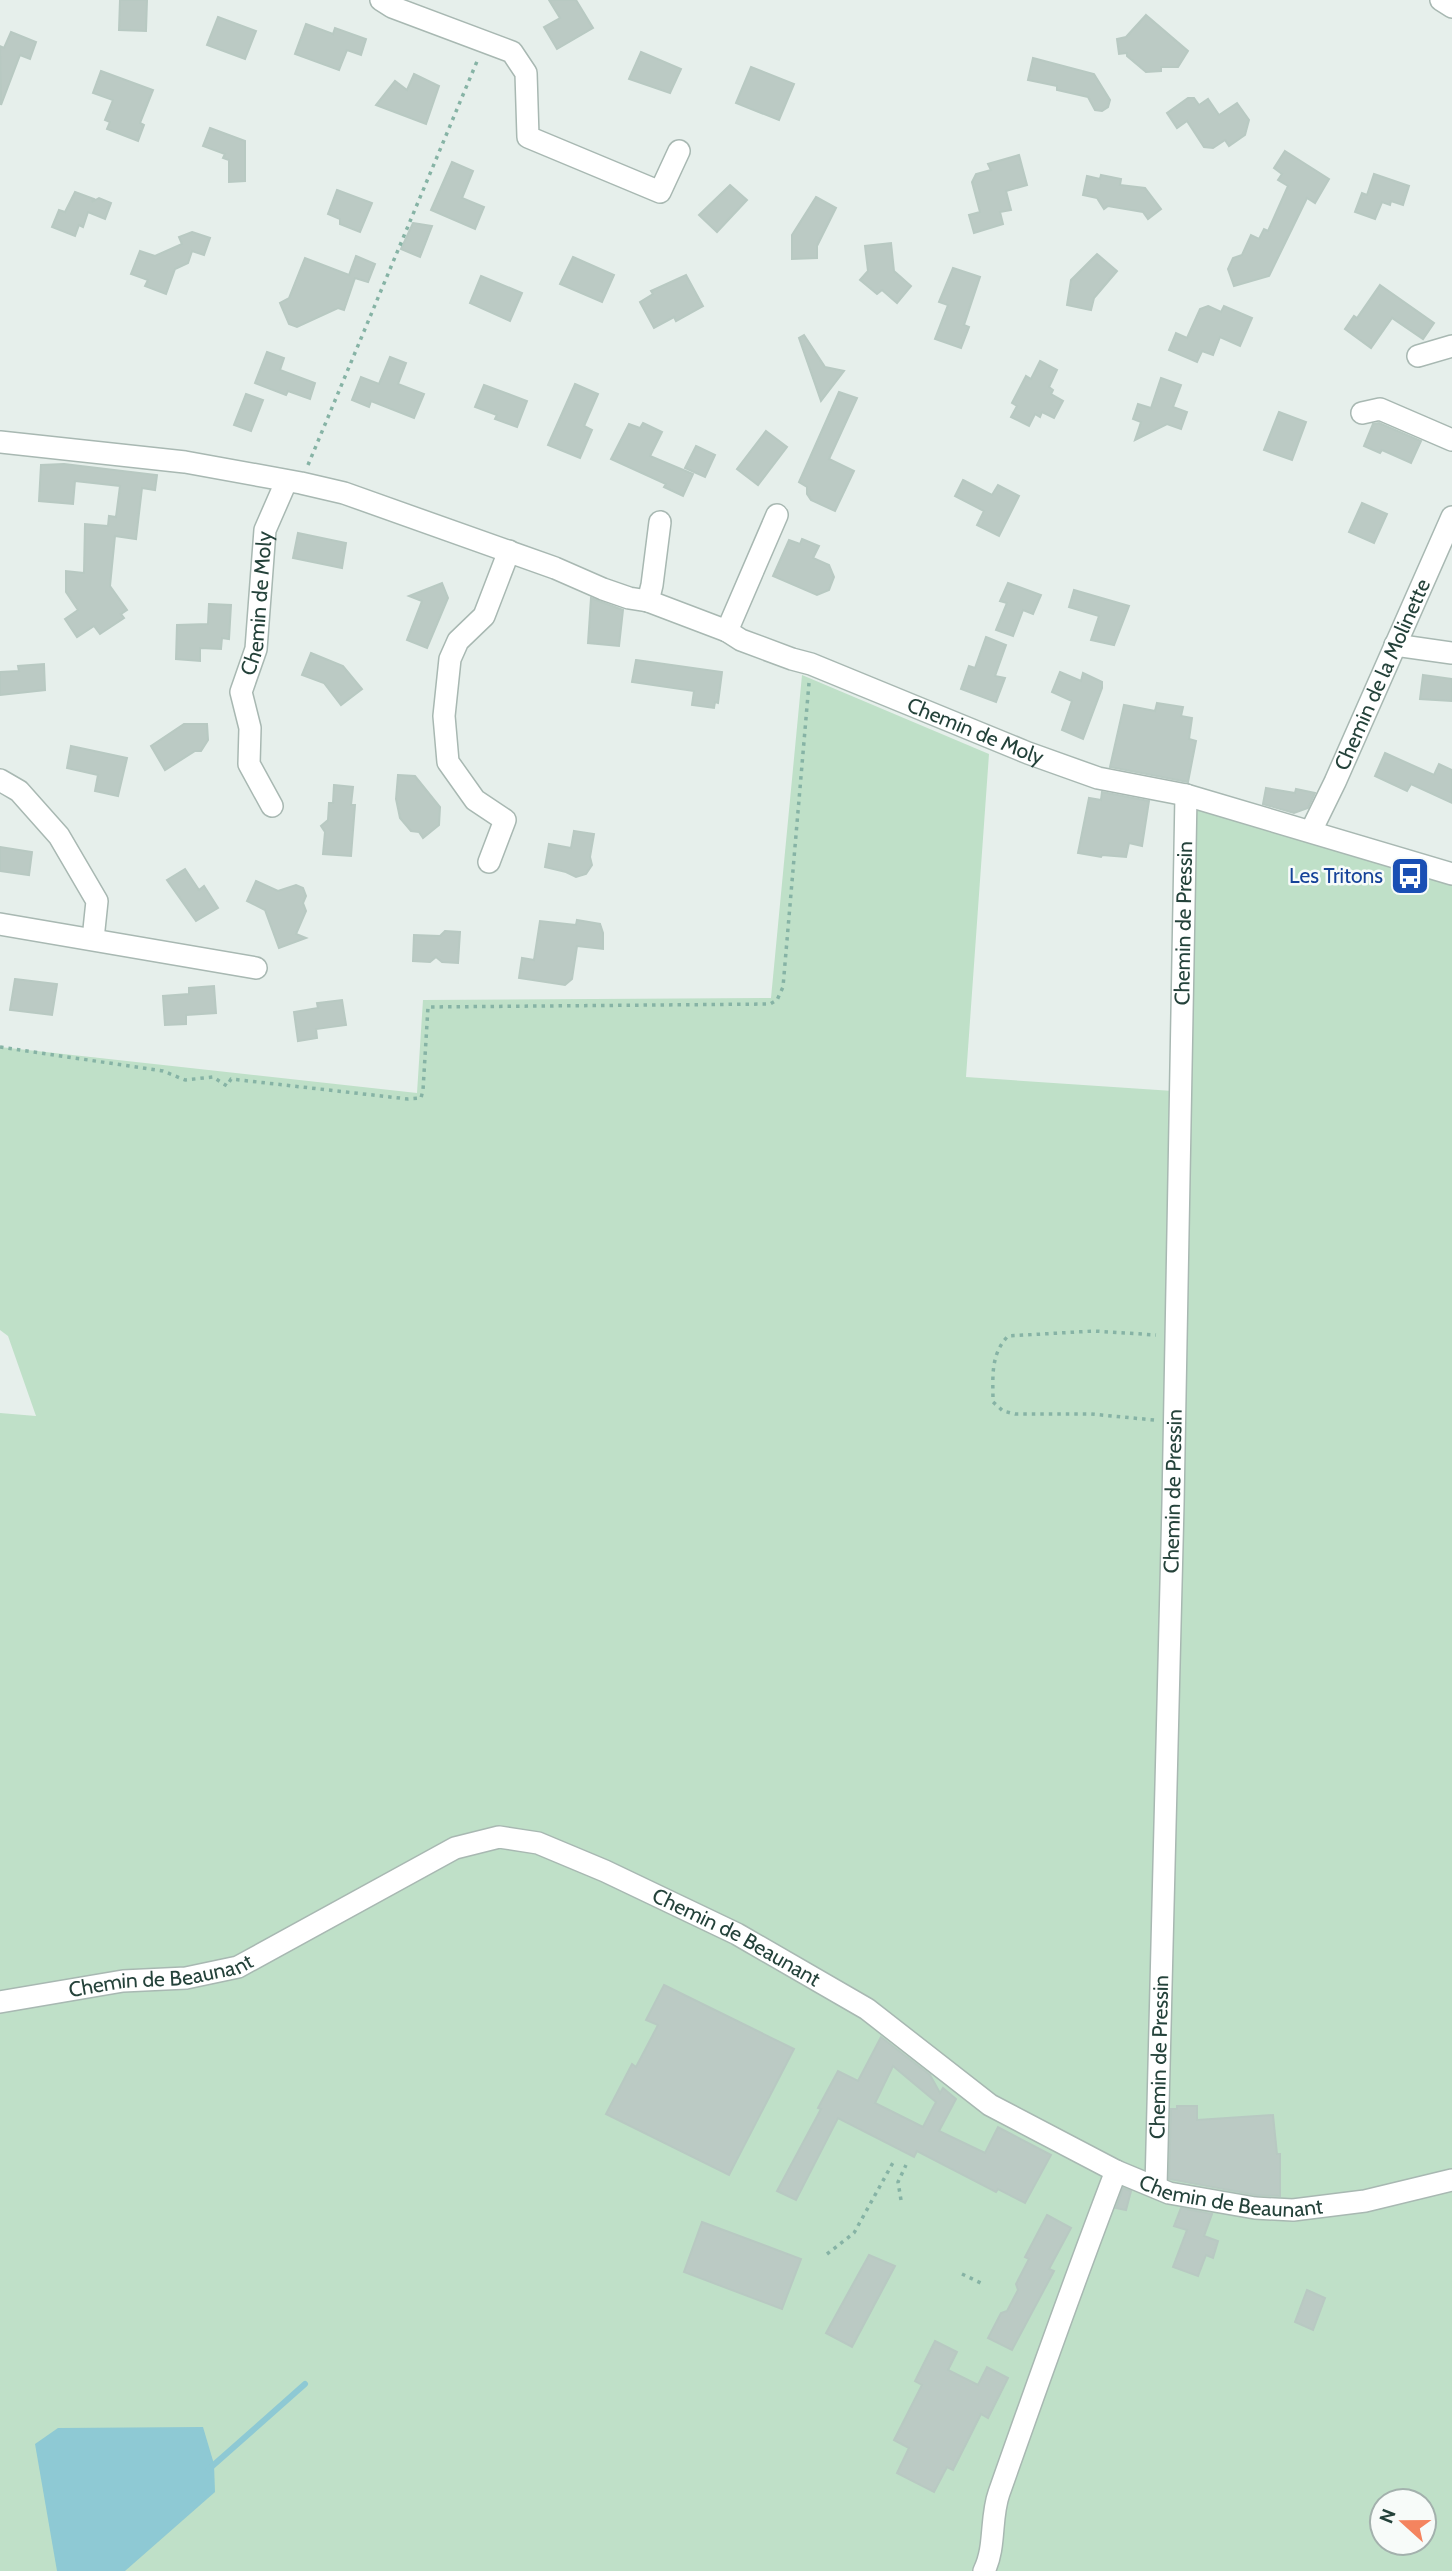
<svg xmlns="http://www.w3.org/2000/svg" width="1452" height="2571" font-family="Cabin,sans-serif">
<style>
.green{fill:#bfe0c8;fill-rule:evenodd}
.water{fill:#8ec9d4}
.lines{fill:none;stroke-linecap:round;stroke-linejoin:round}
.stream{stroke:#8ec9d4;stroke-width:6}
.building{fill:#bbcac4;stroke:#b8c9c2;stroke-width:2;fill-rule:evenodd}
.minor-casing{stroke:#a8b8b2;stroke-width:24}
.path{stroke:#86b3a5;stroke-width:3.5;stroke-dasharray:3.5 5;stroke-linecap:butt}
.minor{stroke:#fff;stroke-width:21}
.labels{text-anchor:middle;stroke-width:5;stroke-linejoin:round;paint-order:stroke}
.street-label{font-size:21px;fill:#24423a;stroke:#f7fbf9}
.transit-label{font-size:21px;fill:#164399;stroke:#f7fbf9;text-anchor:end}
</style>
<rect width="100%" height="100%" fill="#e6efeb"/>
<!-- green -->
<path class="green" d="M 802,675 L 989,754 L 966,1077 L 1188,1092 L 1195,807 L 1452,884 L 1452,2571 L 0,2571 L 0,1413 L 36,1416 L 8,1336 L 0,1330 L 0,1047 L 417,1093 L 423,1000 L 771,998 ZM 1382,2501 L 1424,2501 L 1424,2543 L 1382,2543 Z"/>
<!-- water -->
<path class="water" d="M 203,2427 L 214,2464 L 215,2492 L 125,2571 L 57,2571 L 35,2444 L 58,2428 Z"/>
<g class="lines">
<!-- stream -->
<path class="stream" d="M 209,2469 L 305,2384"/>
</g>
<!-- building -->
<g class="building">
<path d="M 120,0 L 147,0 L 146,31 L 119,30 Z"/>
<path d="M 549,0 L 576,0 L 593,28 L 557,49 L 544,27 L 560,18 Z"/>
<path d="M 1146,15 L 1188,51 L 1178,67 L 1161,67 L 1161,71 L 1146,72 L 1127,56 L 1127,53 L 1119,54 L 1117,39 L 1126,37 Z"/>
<path d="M 218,17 L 256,31 L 245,59 L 207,45 Z"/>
<path d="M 306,24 L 333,34 L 335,28 L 366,39 L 361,55 L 347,50 L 339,70 L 295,54 Z"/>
<path d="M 11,32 L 36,42 L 30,59 L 20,55 L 1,105 L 0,46 L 4,48 Z"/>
<path d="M 641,52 L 681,69 L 670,93 L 629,79 Z"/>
<path d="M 1033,58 L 1094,74 L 1110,100 L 1108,107 L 1102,111 L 1095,110 L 1088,97 L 1057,90 L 1057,86 L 1028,80 Z"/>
<path d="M 751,67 L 794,84 L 779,120 L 736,103 Z"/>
<path d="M 101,71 L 153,90 L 140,123 L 144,125 L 138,141 L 107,129 L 110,122 L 105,120 L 113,100 L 93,93 Z"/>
<path d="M 414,74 L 439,86 L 426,124 L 376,105 L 395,81 L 407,90 Z"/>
<path d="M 1188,98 L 1194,98 L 1199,105 L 1208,99 L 1219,115 L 1237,103 L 1249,120 L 1245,135 L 1229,146 L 1225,140 L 1213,148 L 1204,147 L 1187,121 L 1177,128 L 1167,113 Z"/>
<path d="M 210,128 L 245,141 L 245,181 L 229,182 L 229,160 L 223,158 L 225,154 L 203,146 Z"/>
<path d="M 1285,151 L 1329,179 L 1315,203 L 1307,198 L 1269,276 L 1234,286 L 1228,269 L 1233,258 L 1242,255 L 1251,235 L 1259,239 L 1264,229 L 1268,231 L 1288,186 L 1278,180 L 1282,174 L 1274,168 Z"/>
<path d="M 1019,155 L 1027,185 L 1006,191 L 1011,210 L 1000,212 L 1003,224 L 974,233 L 969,215 L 980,212 L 972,182 L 976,174 L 991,170 L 988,164 Z"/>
<path d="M 452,162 L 473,171 L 462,198 L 484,207 L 475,229 L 431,210 Z"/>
<path d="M 1374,174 L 1409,186 L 1403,205 L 1391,201 L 1390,205 L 1382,202 L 1375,219 L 1355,212 L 1362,193 L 1367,195 Z"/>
<path d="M 1101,175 L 1121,179 L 1120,185 L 1145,188 L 1161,209 L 1148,219 L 1143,212 L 1108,206 L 1104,209 L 1097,198 L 1083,195 L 1087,176 L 1100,179 Z"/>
<path d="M 730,185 L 747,200 L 717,232 L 699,215 Z"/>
<path d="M 337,190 L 372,203 L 360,232 L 340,224 L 340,219 L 328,214 Z"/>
<path d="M 75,192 L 94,199 L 92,202 L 99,198 L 111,203 L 105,219 L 88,212 L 83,227 L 79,225 L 75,236 L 52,227 L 59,210 L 65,212 Z"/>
<path d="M 816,197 L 836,208 L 817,246 L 817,258 L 792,259 L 792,235 Z"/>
<path d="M 413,223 L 432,226 L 420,257 L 401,249 Z"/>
<path d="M 192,232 L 210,238 L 204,255 L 192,251 L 188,263 L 175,269 L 166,294 L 145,286 L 148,280 L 131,274 L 140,251 L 155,256 L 182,244 L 179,237 Z"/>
<path d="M 891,243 L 894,271 L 911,286 L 897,303 L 882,290 L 877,294 L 860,280 L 868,271 L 865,246 Z"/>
<path d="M 1097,254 L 1117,271 L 1094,298 L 1091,310 L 1067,305 L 1071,280 Z"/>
<path d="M 356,256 L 375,264 L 368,282 L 355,278 L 344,310 L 338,308 L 297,327 L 289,324 L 280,303 L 289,298 L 305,258 L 349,275 Z"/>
<path d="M 573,257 L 614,275 L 602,302 L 560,284 Z"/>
<path d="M 953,268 L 980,277 L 964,325 L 969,327 L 961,348 L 935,339 L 948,305 L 939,302 Z"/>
<path d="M 686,275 L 703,306 L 676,321 L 674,317 L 654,328 L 640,302 L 653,294 L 651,291 Z"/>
<path d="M 481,276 L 522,293 L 510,321 L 470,303 Z"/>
<path d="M 1380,285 L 1434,323 L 1423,339 L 1392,318 L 1371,348 L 1345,329 L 1354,316 L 1357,318 Z"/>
<path d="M 1208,306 L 1221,312 L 1224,306 L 1252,318 L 1240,346 L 1220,337 L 1213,355 L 1202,351 L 1197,362 L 1169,350 L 1176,333 L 1187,338 L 1200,309 Z"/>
<path d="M 804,335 L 825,367 L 844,371 L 821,401 L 799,338 Z"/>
<path d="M 267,352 L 284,358 L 280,370 L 315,383 L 310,399 L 288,391 L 286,395 L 255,383 Z"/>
<path d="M 390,357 L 406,363 L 398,384 L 424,394 L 414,418 L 371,401 L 369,407 L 352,400 L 361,377 L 379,384 Z"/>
<path d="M 1040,361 L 1057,370 L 1049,387 L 1053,390 L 1051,394 L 1063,401 L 1054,418 L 1042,412 L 1040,417 L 1035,414 L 1029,426 L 1011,417 L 1017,406 L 1012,403 L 1026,376 L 1031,379 Z"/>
<path d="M 1161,378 L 1181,385 L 1173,407 L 1187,412 L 1181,429 L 1167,424 L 1135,440 L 1141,422 L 1133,419 L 1138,404 L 1151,408 Z"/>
<path d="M 575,384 L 598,394 L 584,426 L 592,430 L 580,458 L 548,445 Z"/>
<path d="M 484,385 L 527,401 L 517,427 L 495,419 L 497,415 L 475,407 Z"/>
<path d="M 839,392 L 857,398 L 829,459 L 854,471 L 835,511 L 811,500 L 807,494 L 807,487 L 799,482 Z"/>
<path d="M 246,394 L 263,400 L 251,431 L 234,425 Z"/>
<path d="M 1279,412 L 1306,422 L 1292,460 L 1264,450 Z"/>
<path d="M 643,423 L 662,432 L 650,456 L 693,474 L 683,496 L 664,487 L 666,484 L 611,459 L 629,424 L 640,428 Z"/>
<path d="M 1379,423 L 1421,441 L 1411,463 L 1382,450 L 1380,453 L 1364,446 L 1373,424 Z"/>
<path d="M 766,431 L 787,447 L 758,485 L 737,469 Z"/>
<path d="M 696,446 L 715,455 L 705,477 L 685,468 Z"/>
<path d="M 64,464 L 157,475 L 155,490 L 142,488 L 136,539 L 115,536 L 110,586 L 127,610 L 121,614 L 124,618 L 100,634 L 94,626 L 77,637 L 65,619 L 78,610 L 66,592 L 66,571 L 84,573 L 85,524 L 108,526 L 109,516 L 116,517 L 120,486 L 75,481 L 73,504 L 39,501 L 41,465 Z"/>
<path d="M 963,480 L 992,495 L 998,485 L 1019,496 L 999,536 L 977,525 L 984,511 L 955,496 Z"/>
<path d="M 1362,503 L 1387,514 L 1374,543 L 1349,532 Z"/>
<path d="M 298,533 L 346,543 L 342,568 L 293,558 Z"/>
<path d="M 802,539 L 819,546 L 813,558 L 829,565 L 834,577 L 829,590 L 817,595 L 773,576 L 789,540 L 800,544 Z"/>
<path d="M 442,583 L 448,598 L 427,648 L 407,640 L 422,601 L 409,596 Z"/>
<path d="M 1008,583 L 1041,595 L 1033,614 L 1023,610 L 1013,636 L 996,630 L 1007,603 L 1000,601 Z"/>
<path d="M 1074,590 L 1129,606 L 1114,645 L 1091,640 L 1099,616 L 1069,607 Z"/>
<path d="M 591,598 L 623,610 L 619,646 L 588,643 Z"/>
<path d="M 209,604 L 231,605 L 229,639 L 222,638 L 221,649 L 200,648 L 200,661 L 176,659 L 177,625 L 208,624 Z"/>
<path d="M 986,637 L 1006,645 L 995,676 L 1005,678 L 996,702 L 961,689 L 969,666 L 975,668 Z"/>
<path d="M 311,653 L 343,666 L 362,689 L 341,705 L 324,683 L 302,675 Z"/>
<path d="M 636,660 L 722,672 L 718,703 L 715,702 L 714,708 L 692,705 L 694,691 L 632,682 Z"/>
<path d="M 44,664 L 45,690 L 0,695 L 0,672 L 19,671 L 18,666 Z"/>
<path d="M 1060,672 L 1081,681 L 1083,673 L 1102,682 L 1102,688 L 1083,739 L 1062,730 L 1072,701 L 1052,692 Z"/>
<path d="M 1423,675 L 1452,679 L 1452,701 L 1420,699 Z"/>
<path d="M 1157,703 L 1183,707 L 1181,716 L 1192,718 L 1189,739 L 1196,741 L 1188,782 L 1110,767 L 1124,705 L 1155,711 Z"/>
<path d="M 184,724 L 207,724 L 208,740 L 201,751 L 195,751 L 165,770 L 151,746 Z"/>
<path d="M 71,746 L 127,758 L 118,796 L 95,791 L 98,775 L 67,768 Z"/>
<path d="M 1385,753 L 1434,775 L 1439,764 L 1452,770 L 1452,803 L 1411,784 L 1407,791 L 1375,776 Z"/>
<path d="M 398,775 L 415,776 L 440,807 L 439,825 L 423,838 L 419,832 L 411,831 L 400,818 L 396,799 Z"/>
<path d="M 334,785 L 353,787 L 351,805 L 355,805 L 351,856 L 323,854 L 325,832 L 321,826 L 328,820 L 329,803 L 333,803 Z"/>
<path d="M 1266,788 L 1295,793 L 1296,789 L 1315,793 L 1308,808 L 1294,813 L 1263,804 Z"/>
<path d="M 1102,792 L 1149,801 L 1142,846 L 1129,843 L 1126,857 L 1102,855 L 1101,857 L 1078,853 L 1089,798 L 1101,800 Z"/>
<path d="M 574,831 L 594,834 L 590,857 L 592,865 L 586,874 L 576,877 L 566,872 L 545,867 L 549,844 L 571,848 Z"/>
<path d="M 0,847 L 32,852 L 29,875 L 0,871 Z"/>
<path d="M 185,869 L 199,890 L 204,886 L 218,908 L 196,921 L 167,880 Z"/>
<path d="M 256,881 L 278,891 L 296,885 L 303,888 L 306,896 L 303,903 L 306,911 L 296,934 L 306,938 L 279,948 L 265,910 L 247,901 Z"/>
<path d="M 577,920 L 600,924 L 603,933 L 603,949 L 577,946 L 572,979 L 565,985 L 519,978 L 522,958 L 534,960 L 540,921 L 576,925 Z"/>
<path d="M 445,931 L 460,932 L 458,963 L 442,962 L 436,957 L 430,962 L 413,961 L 414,935 L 440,936 Z"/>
<path d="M 15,979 L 57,984 L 52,1015 L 10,1010 Z"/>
<path d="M 214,986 L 216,1013 L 186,1015 L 186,1024 L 165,1025 L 163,996 L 189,994 L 189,988 Z"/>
<path d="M 342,1000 L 346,1025 L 316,1029 L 317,1038 L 298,1041 L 294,1012 L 318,1008 L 317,1003 Z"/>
<path d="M 664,1985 L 794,2049 L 729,2175 L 606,2114 L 632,2064 L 636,2067 L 658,2025 L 646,2020 Z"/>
<path d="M 881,2037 L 930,2075 L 940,2093 L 943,2088 L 956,2099 L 939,2131 L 985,2153 L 998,2127 L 1051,2155 L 1025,2203 L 998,2189 L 996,2192 L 917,2151 L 914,2157 L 838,2118 L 796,2200 L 777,2191 L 821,2109 L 818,2108 L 838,2071 L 858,2081 ZM 893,2066 L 936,2102 L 923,2127 L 875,2103 Z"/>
<path d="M 1177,2106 L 1197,2106 L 1197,2120 L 1273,2115 L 1277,2154 L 1280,2154 L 1280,2196 L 1256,2195 L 1169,2179 L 1171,2109 L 1177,2109 Z"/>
<path d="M 1123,2188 L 1131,2191 L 1126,2210 L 1116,2208 Z"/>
<path d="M 1181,2208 L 1212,2214 L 1204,2236 L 1218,2241 L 1213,2258 L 1206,2255 L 1198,2276 L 1173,2267 L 1187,2230 L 1174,2226 Z"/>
<path d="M 1047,2215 L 1071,2228 L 1049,2269 L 1054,2271 L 1012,2350 L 988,2338 L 1001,2313 L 1007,2311 L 1018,2290 L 1016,2284 L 1029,2259 L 1025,2257 Z"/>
<path d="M 702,2222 L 801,2259 L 782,2309 L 684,2272 Z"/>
<path d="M 869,2255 L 895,2266 L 852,2347 L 826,2333 Z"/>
<path d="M 1307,2290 L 1325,2298 L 1313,2330 L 1295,2322 Z"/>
<path d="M 935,2341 L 957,2352 L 948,2370 L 978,2385 L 987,2367 L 1008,2378 L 988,2418 L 981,2414 L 953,2470 L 947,2467 L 934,2492 L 897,2473 L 909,2448 L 894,2440 L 922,2385 L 915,2381 Z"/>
</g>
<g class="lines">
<!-- minor casing -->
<g class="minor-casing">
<g id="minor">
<path d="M 381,0 L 392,7 L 512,52 L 526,73 L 528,137 L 660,192 L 679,151"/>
<path d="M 1441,0 L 1452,7"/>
<path d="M 1418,356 L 1452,346"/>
<path d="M 1362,413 L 1380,409 L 1452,440"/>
<path id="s1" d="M 0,442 L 185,462 L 301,483 L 344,493 L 555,568 L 603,589 L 629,598 L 648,601 L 727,631 L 741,640 L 792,659 L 811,664 L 1028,753 L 1098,778 L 1186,795 L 1452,874"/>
<path d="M 648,601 L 652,585 L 660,522"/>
<path d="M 727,631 L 777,515"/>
<path d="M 1395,645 L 1452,653"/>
<path d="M 0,780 L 19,791 L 59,836 L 97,901 L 93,939"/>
<path id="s2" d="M 272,806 L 249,764 L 250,728 L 241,692 L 256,649 L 265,530 L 286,482"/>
<path id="s3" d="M 1311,831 L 1335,782 L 1452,517"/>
<path d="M 489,862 L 505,820 L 475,800 L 448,762 L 444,716 L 450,659 L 458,641 L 484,616 L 509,551"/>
<path d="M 0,924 L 256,968"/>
<path id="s4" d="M 0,2002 L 123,1981 L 186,1978 L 238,1967 L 455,1848 L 499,1837 L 538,1843 L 605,1871 L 737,1934 L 867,2009 L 990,2105 L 1116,2171 L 1169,2193 L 1255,2208 L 1293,2210 L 1365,2201 L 1452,2180"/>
<path id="s5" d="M 1156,2187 L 1173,1504 L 1186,795"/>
<path d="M 984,2571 C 996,2547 990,2518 999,2493 C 1037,2385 1075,2278 1116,2171"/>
</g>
</g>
<!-- path -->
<g class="path">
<path d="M 308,465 L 478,59"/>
<path d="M 0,1047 L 163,1071 L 185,1080 L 213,1077 L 227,1086 L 231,1079 L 408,1099 L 421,1098 L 423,1090 L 428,1007 L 770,1004 L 777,1000 L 783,987 L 809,683"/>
<path d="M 1154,1420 L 1091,1414 L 1015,1414 L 1003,1411 L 993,1402 C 993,1377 990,1355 1008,1336 L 1094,1331 L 1156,1335"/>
<path d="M 901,2200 L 898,2182 L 906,2165"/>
<path d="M 827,2254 L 854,2233 L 895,2159"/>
<path d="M 962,2274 L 985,2285"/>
</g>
<!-- minor -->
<use href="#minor" class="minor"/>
</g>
<!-- icons -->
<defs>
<g id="bus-square" transform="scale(2.0125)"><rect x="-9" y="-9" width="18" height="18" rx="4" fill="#1a4fb4" stroke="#f7fbf9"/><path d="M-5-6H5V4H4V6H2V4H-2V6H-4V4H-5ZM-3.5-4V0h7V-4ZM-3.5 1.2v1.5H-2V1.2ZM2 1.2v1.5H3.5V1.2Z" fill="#fff"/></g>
</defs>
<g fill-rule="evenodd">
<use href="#bus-square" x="1410" y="876"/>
</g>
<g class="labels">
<!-- street labels -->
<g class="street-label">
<text dy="7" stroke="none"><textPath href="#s2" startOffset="212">Chemin de Moly</textPath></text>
<text dy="7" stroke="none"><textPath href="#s3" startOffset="172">Chemin de la Molinette</textPath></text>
<text dy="7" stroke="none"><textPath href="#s1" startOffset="1024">Chemin de Moly</textPath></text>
<text dy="7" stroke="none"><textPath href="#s5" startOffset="1264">Chemin de Pressin</textPath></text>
<text dy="7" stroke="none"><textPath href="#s5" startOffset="696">Chemin de Pressin</textPath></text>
<text dy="7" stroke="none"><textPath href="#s4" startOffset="793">Chemin de Beaunant</textPath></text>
<text dy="7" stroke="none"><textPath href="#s4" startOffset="163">Chemin de Beaunant</textPath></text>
<text dy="7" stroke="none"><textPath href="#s5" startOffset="130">Chemin de Pressin</textPath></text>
<text dy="7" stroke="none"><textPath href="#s4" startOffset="1360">Chemin de Beaunant</textPath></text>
</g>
<!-- transit labels -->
<g class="transit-label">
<text x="1383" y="883">Les Tritons</text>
</g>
</g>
<!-- north arrow -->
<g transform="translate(1403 2522) rotate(291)"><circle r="33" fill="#f7fbf9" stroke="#a3b1ad" stroke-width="2"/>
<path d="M0-5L12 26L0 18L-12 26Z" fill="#f4845f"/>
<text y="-10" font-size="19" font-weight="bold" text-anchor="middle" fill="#24423a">N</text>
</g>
</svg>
